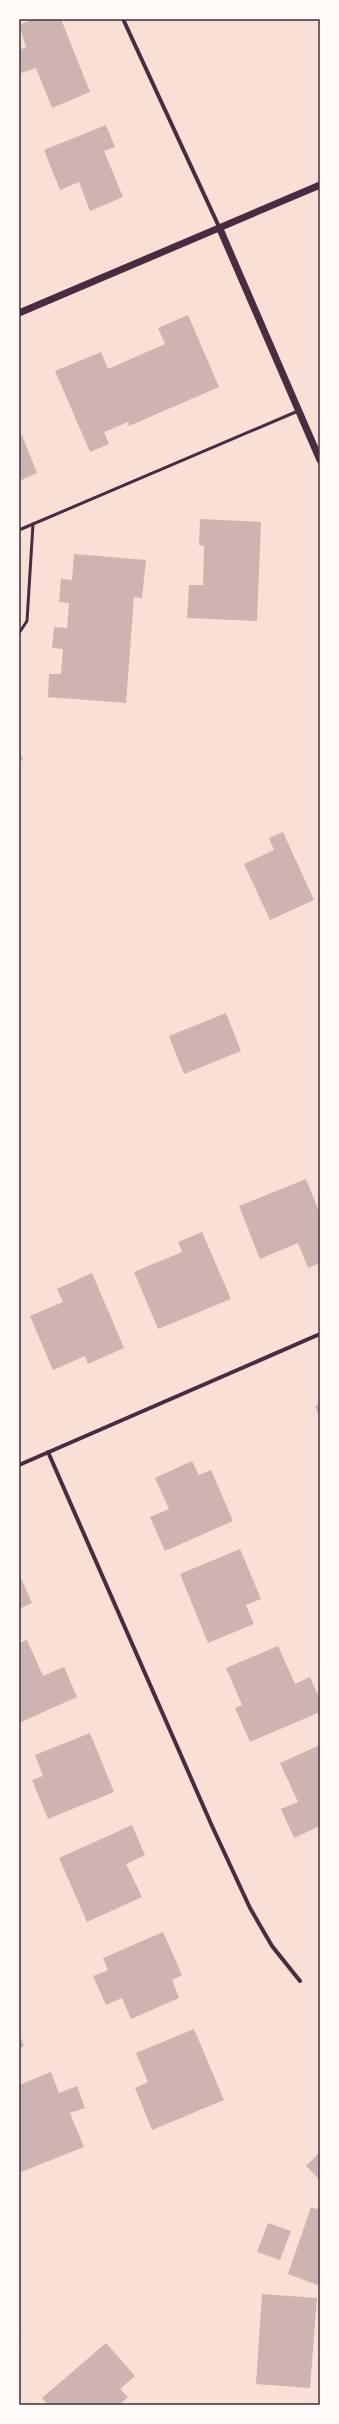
<svg xmlns="http://www.w3.org/2000/svg" width="339" height="2424" font-family="'Exo 2',sans-serif">
<style>
.building{fill:#ccb4b1}
.lines{fill:none;stroke-linecap:round;stroke-linejoin:round}
.service{stroke:#4a2c40;stroke-width:3}
.minor{stroke:#4a2c40;stroke-width:4}
.tertiary{stroke:#4a2c40;stroke-width:7}
.neatline{fill:none;stroke:#4a2c40;stroke-width:1.5}
</style>
<rect width="100%" height="100%" fill="#f7e1d7"/>
<!-- building -->
<g class="building">
<path d="M 33,19 L 61,19 L 90,92 L 52,108 L 36,68 L 21,73 L 19,50 L 26,47 L 19,25 Z"/>
<path d="M 106,125 L 115,147 L 104,151 L 123,197 L 90,211 L 79,182 L 60,190 L 44,150 Z"/>
<path d="M 188,315 L 219,387 L 129,426 L 128,422 L 104,432 L 109,444 L 90,452 L 55,371 L 101,352 L 108,369 L 165,344 L 158,328 Z"/>
<path d="M 19,428 L 37,473 L 19,481 Z"/>
<path d="M 200,519 L 261,522 L 257,621 L 187,618 L 189,585 L 203,585 L 204,546 L 199,545 Z"/>
<path d="M 74,554 L 146,560 L 142,598 L 134,597 L 126,703 L 48,697 L 49,674 L 61,674 L 63,649 L 52,648 L 54,627 L 67,628 L 69,603 L 59,602 L 61,579 L 72,580 Z"/>
<path d="M 19,750 L 23,760 L 19,761 Z"/>
<path d="M 283,832 L 314,900 L 270,920 L 244,864 L 274,850 L 269,838 Z"/>
<path d="M 226,1013 L 241,1051 L 184,1074 L 169,1036 Z"/>
<path d="M 306,1179 L 320,1214 L 320,1263 L 308,1268 L 298,1243 L 260,1259 L 239,1206 Z"/>
<path d="M 202,1232 L 231,1299 L 158,1329 L 134,1272 L 182,1252 L 178,1242 Z"/>
<path d="M 92,1273 L 124,1348 L 88,1364 L 85,1356 L 53,1370 L 30,1316 L 63,1302 L 57,1289 Z"/>
<path d="M 320,1404 L 320,1417 L 315,1406 Z"/>
<path d="M 192,1461 L 199,1475 L 211,1470 L 233,1521 L 165,1551 L 150,1517 L 169,1509 L 155,1478 Z"/>
<path d="M 240,1549 L 261,1599 L 246,1605 L 254,1624 L 208,1643 L 180,1574 Z"/>
<path d="M 19,1574 L 32,1603 L 19,1609 Z"/>
<path d="M 27,1640 L 43,1676 L 64,1667 L 77,1697 L 19,1723 L 19,1643 Z"/>
<path d="M 278,1646 L 295,1684 L 310,1677 L 320,1700 L 320,1712 L 250,1742 L 235,1708 L 242,1705 L 226,1668 Z"/>
<path d="M 90,1733 L 114,1792 L 48,1819 L 32,1780 L 43,1776 L 35,1755 Z"/>
<path d="M 320,1745 L 320,1826 L 294,1838 L 281,1809 L 298,1802 L 280,1763 Z"/>
<path d="M 132,1825 L 145,1855 L 126,1864 L 142,1897 L 87,1922 L 59,1858 Z"/>
<path d="M 163,1932 L 182,1975 L 172,1980 L 179,1998 L 131,2019 L 122,1998 L 106,2005 L 93,1976 L 108,1970 L 103,1958 Z"/>
<path d="M 194,2029 L 224,2100 L 152,2130 L 135,2088 L 148,2082 L 136,2053 Z"/>
<path d="M 19,2033 L 24,2046 L 19,2049 Z"/>
<path d="M 51,2072 L 59,2093 L 77,2086 L 85,2108 L 70,2113 L 84,2147 L 21,2172 L 19,2167 L 19,2085 Z"/>
<path d="M 320,2152 L 320,2180 L 306,2166 Z"/>
<path d="M 311,2207 L 320,2210 L 320,2286 L 288,2274 Z"/>
<path d="M 268,2223 L 291,2231 L 280,2260 L 257,2252 Z"/>
<path d="M 262,2294 L 317,2298 L 310,2388 L 256,2384 Z"/>
<path d="M 19,2332 L 21,2332 L 20,2351 L 19,2351 Z"/>
<path d="M 106,2343 L 135,2376 L 120,2389 L 128,2397 L 119,2405 L 48,2405 L 42,2398 Z"/>
</g>
<g class="lines">
<!-- service -->
<g class="service">
<path d="M 19,530 L 298,411"/>
<path d="M 19,633 L 27,621 L 33,524"/>
</g>
<!-- minor -->
<g class="minor">
<path d="M 123,19 L 220,229"/>
<path d="M 48,1452 L 212,1826 L 250,1908 L 272,1946 L 300,1981"/>
<path d="M 19,1465 L 320,1334"/>
</g>
<!-- tertiary -->
<g class="tertiary">
<path d="M 220,229 L 320,460"/>
<path d="M 19,313 L 320,185"/>
</g>
</g>
<!-- border -->
<rect width="339" height="2424" fill="none" stroke="#fffaf5" stroke-width="40"/>
<rect x="20" y="20" width="299" height="2384" class="neatline"/>
</svg>
